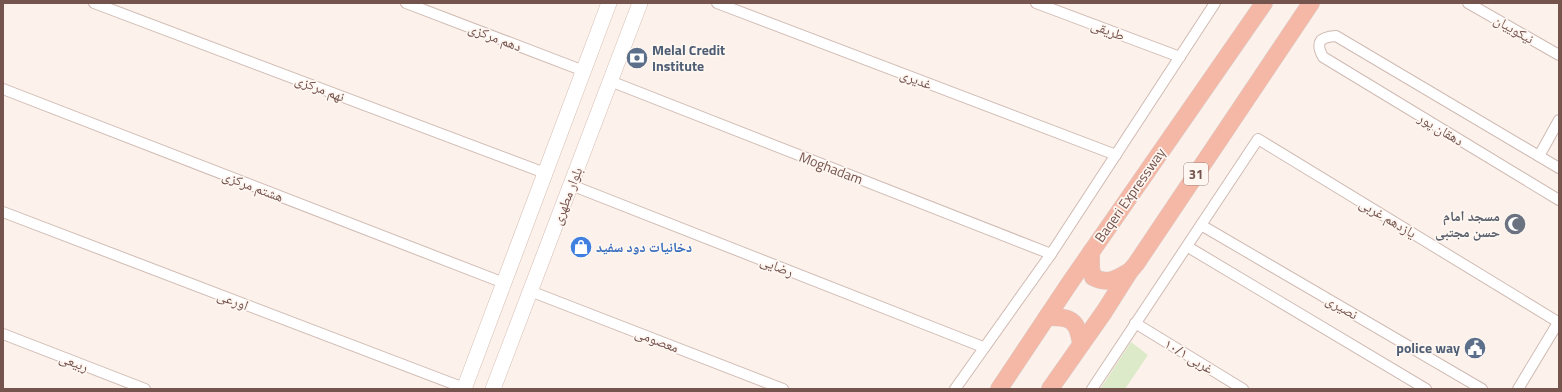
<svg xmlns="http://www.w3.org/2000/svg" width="1562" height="392" font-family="'Titillium Web','Noto Naskh Arabic',sans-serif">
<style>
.green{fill:#ddeac9}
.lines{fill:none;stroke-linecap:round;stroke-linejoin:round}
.minor-casing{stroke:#d0bab3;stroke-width:12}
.secondary-casing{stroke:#d3b9b0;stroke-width:16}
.trunk-casing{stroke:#d9cfcd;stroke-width:18}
.minor{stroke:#fff;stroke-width:10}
.secondary{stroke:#fff;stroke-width:15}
.trunk{stroke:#f5b8a6;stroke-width:17}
.labels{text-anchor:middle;stroke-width:3.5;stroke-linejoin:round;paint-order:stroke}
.shield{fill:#fef6f1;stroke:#9f857f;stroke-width:1}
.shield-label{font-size:13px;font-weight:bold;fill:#76544e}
.street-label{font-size:14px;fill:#76544e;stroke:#fef6f1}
.service-label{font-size:14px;font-weight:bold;fill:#4e5e75;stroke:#fef6f1;text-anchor:start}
.worship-label{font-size:14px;font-weight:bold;fill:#5b616d;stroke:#fef6f1;text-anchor:end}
.shop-label{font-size:14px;font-weight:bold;fill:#366cbe;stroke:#fef6f1;text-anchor:start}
</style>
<rect width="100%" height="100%" fill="#fcf2eb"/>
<!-- green -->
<path class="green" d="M 1131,342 L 1148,355 L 1125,389 L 1100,389 Z"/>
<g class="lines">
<!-- minor casing -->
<g class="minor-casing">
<g id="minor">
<path d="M 94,3 L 545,173"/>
<path d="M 406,3 L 584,71"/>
<path d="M 717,3 L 1116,155"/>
<path d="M 1036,3 L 1180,57"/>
<path d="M 1468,3 L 1559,55"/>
<path d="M 610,81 L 1051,254"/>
<path d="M 3,89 L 504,283"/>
<path d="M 1539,156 L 1559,120"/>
<path d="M 1559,168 L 1336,36 C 1320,37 1315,42 1323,57 L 1559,200"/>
<path d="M 571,185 L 983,347"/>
<path d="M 3,212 L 464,388"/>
<path d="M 1201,225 L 1482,389"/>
<path d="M 1188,247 L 1426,389"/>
<path d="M 530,291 L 783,389"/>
<path d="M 1135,323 L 1243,389"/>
<path d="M 3,334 L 145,389"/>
<path d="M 955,389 L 1051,254 L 1215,3"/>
<path d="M 1092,389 L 1258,139 L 1558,322"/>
<path d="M 1518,389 L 1559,321"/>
</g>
</g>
<!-- secondary casing -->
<g class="secondary-casing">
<g id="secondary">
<path d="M 464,389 L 609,3"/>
<path d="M 493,389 L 640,3"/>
</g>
</g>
<!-- trunk casing -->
<g class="trunk-casing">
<g id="trunk">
<path d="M 1091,252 L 1091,268 L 1093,277 C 1108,285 1116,279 1130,271"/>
<path d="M 1047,317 C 1071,317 1077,319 1081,344"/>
<path d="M 999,389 L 1069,284 L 1264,3"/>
<path d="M 1050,389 L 1104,312 L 1130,271 L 1136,264 L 1311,3"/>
</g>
</g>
<!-- minor -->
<use href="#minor" class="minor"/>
<!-- secondary -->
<use href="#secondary" class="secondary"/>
<!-- trunk -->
<use href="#trunk" class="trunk"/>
</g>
<!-- icons -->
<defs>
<g id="bank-disc" transform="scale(1.15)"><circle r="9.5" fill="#5c6f8a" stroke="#fef6f1"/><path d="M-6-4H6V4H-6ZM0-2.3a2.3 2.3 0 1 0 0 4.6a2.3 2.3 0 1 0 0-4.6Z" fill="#fff"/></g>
<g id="mosque-disc" transform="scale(1.15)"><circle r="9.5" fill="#6b7280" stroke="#fef6f1"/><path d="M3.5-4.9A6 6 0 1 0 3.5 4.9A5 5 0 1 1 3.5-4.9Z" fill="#fff"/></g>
<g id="shop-disc" transform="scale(1.15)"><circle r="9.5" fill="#3f7fe0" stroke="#fef6f1"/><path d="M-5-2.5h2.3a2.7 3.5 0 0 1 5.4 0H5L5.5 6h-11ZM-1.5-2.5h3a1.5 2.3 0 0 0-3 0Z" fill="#fff"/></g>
<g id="civic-disc" transform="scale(1.15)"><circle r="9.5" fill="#5c6f8a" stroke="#fef6f1"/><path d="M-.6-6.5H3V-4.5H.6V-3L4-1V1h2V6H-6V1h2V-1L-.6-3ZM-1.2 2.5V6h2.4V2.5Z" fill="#fff"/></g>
</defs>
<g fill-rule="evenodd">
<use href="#bank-disc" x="637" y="58"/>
<use href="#mosque-disc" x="1515" y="224"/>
<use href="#shop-disc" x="581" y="247"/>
<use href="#civic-disc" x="1475" y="348"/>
</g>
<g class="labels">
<!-- shield labels -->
<rect class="shield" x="1184" y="163" width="24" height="22" rx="3"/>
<g class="shield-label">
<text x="1196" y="179">31</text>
</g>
<!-- street labels -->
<g class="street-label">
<text transform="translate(1514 29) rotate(30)" y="5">نیکوییان</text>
<text transform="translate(1108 30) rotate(21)" y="5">طریقی</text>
<text transform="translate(495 37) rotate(21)" y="5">دهم مرکزی</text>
<text transform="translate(916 79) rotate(21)" y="5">غدیری</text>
<text transform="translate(320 88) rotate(21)" y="5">نهم مرکزی</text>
<text transform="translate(1441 129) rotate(31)" y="5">دهقان پور</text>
<text transform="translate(831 168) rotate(21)" y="5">Moghadam</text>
<text transform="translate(253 186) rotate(21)" y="5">هشتم مرکزی</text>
<text transform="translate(1130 195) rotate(-55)" y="5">Baqeri Expressway</text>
<text transform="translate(567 196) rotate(-69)" y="5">بلوار مطهری</text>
<text transform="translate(1388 218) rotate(31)" y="5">یازدهم غربی</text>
<text transform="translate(777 266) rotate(22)" y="5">رضایی</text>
<text transform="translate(233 300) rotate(21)" y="5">اورعی</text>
<text transform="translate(1342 307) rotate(30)" y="5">نصیری</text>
<text transform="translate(657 340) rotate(21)" y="5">معصومی</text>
<text transform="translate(1189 356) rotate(31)" y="5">۱۰/۱ غربی</text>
<text transform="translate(74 362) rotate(21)" y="5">ربیعی</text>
</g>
<!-- service labels -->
<g class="service-label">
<text x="652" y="55">Melal Credit<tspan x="652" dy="16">Institute</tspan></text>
<text x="1460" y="353" text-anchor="end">police way</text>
</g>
<!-- worship labels -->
<g class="worship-label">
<text x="1500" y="221">مسجد امام<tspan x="1500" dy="16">حسن مجتبی</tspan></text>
</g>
<!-- shop labels -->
<g class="shop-label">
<text x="596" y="252">دخانیات دود سفید</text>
</g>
</g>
<!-- border -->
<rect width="1562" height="392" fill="none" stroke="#76544e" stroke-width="8"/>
</svg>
